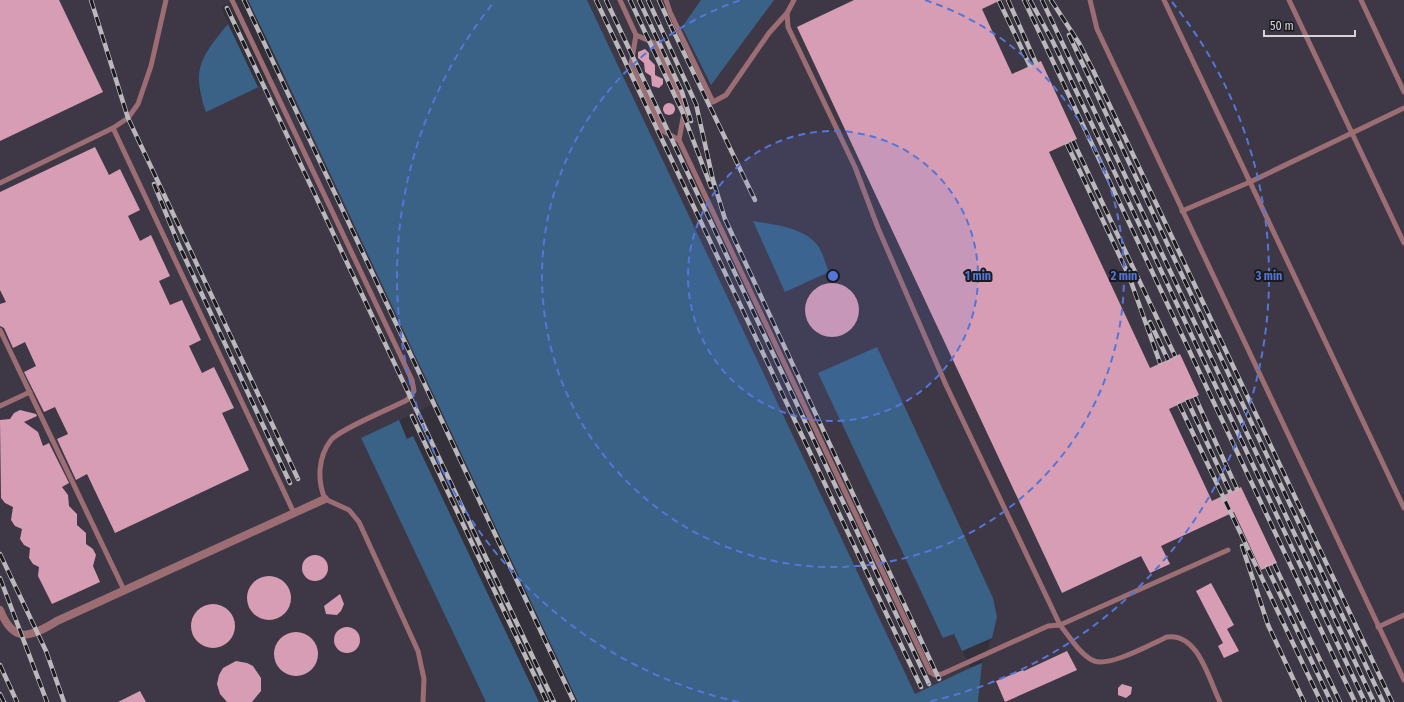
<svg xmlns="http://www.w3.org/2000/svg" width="1404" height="702" font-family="'Fira Sans Condensed',sans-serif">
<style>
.built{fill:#3e3846}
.water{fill:#3a6287}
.pier{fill:#34313a}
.building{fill:#d79db4}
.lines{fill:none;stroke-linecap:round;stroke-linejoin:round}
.service{stroke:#9c6d73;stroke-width:5}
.minor{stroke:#9c6d73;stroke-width:8}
.rail-casing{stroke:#bab8bd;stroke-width:4.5}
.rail{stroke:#1b1a1e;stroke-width:3;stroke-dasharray:9;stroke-linecap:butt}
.ring{fill:none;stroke:#5476d8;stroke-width:2;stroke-dasharray:7 5}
.centre{fill:#5476d8;stroke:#1b1a1e;stroke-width:2}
.ring-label{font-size:12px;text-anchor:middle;font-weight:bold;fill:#5476d8;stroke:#1b1a1e;stroke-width:4;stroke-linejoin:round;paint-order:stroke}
</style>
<rect width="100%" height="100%" fill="#34313a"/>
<!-- built -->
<g class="built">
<path d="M 0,0 L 234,0 L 228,24 L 210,47 L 200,75 L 199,92 L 207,111 L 284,75 L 437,402 L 361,438 L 486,702 L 0,702 Z"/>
<path d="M 587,0 L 1404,0 L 1404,702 L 978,702 L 982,663 L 992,638 L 997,617 L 993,598 L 943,638 L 954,634 L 970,668 L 915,695 Z"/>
</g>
<!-- water -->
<g class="water">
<path d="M 234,0 L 587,0 L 915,694 L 970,668 L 954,634 L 943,638 L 818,373 L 877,347 L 993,598 L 997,617 L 992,638 L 982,663 L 978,702 L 486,702 L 361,438 L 437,402 L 284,75 L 206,112 C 191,69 201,57 228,24 L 220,7 Z"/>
<path d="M 701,0 L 774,0 L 711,85 L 682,27 Z"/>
<path d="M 753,221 C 775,225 804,227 818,246 C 823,253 825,263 829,272 L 785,292 Z"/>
</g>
<!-- pier -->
<g class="pier">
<path d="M 234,0 L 248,0 L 284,75 L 258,87 L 220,7 Z"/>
<path d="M 437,402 L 578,702 L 539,702 L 413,436 L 407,439 L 399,420 Z"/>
<path d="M 992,638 L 982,663 L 970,668 L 962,651 Z"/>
</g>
<!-- building -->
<g class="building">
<path d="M 0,0 L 59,0 L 103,92 L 0,141 Z"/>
<path d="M 854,0 L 1001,0 L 982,9 L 1012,74 L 1041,61 L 1077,139 L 1049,152 L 1150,368 L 1180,354 L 1199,395 L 1169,409 L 1212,501 L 1241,487 L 1277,563 L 1261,570 L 1234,512 L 1161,546 L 1170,564 L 1150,573 L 1141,556 L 1062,593 L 797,27 Z"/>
<path d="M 645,49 L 649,53 L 649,59 L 655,65 L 655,75 L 663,79 L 663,84 L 659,88 L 652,86 L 651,76 L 645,72 L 644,63 L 638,58 L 638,52 Z"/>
<circle cx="669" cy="109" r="6"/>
<path d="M 95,147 L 109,175 L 120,169 L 140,210 L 128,216 L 140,241 L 151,235 L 170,276 L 159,281 L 170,305 L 182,300 L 201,340 L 189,346 L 202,373 L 214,367 L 234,408 L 222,413 L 249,470 L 115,533 L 87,474 L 76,480 L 57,439 L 68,434 L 55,407 L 44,412 L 24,372 L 36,366 L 25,342 L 13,348 L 4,328 L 0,326 L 0,304 L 6,302 L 0,290 L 0,192 Z"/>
<circle cx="832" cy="310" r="27"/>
<path d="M 20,410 L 36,414 L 37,416 L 24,422 L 38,432 L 43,446 L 49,443 L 69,483 L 62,487 L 68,495 L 69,506 L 77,514 L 77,525 L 86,533 L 86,544 L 93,549 L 96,555 L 93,566 L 100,582 L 52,604 L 38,576 L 39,567 L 33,564 L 29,558 L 30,548 L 24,545 L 20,539 L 22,529 L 15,526 L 11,520 L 13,507 L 5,503 L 1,498 L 0,420 L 10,419 L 14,413 Z"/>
<circle cx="315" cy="568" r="13"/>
<circle cx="269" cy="598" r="22"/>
<path d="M 1211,583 L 1234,625 L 1227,629 L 1239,651 L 1224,658 L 1218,646 L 1223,643 L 1196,591 Z"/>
<path d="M 340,594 L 344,604 L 341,611 L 337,615 L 326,614 L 324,606 Z"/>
<circle cx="213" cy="626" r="22"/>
<circle cx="347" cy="640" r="13"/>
<circle cx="296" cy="654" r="22"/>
<path d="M 1067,651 L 1077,670 L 1005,702 L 996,681 L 1023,670 L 1024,671 Z"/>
<path d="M 236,661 L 247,663 L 253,666 L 261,678 L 261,691 L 252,702 L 227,702 L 220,694 L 217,684 L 219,675 L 223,668 Z"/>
<path d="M 1122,684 L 1132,687 L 1131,694 L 1126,698 L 1118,695 L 1118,688 Z"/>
<path d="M 140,691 L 146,702 L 118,702 Z"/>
</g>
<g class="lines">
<!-- service -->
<g class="service">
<path d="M 232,0 L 412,380 L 414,391 L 407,400 C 392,408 340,429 331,440 C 318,457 317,480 325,499 L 349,510 L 359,522 L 418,651 L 424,679 L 423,702"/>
<path d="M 620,0 L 636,35 L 631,65 L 663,131 L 679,140 L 930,672 L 935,675 L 942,674 L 1048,626 L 1060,625 C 1069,636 1079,653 1092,660 C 1107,669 1151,644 1167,637 C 1198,632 1209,680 1220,702"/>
<path d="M 666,0 L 670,12 L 713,102 L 726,95 L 769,33 L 787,13 L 794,0"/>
<path d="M 1090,0 L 1097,29 L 1404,680"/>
<path d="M 1164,0 L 1404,508"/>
<path d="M 1289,0 L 1404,243"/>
<path d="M 1361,0 L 1404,92"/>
<path d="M 787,13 L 788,27 L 855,167 L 878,228 L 946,385 L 1060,625 L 1228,550"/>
<path d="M 636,35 L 656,44 L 685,107 L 679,140"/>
<path d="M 113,128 L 294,513"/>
<path d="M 0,183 L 113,128 L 128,118 L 138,104 L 151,66 L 166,0"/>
<path d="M 1182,211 L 1250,182 L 1404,108"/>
<path d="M 0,330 L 124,590"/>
<path d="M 0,406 L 30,392"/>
<path d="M 1378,627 L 1404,615"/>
</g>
<!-- minor -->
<path class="minor" d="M 0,610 C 14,645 31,637 57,621 L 325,499"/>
<!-- rail casing -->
<g class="rail-casing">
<g id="rail">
<path d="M 91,0 L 128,118 L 298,479"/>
<path d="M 244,0 L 574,702"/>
<path d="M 596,0 L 921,687"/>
<path d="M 606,0 L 929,684"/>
<path d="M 630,0 L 682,111 L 711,187"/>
<path d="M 639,0 L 682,92 L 691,121"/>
<path d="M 648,0 L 696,104 L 713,180 L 725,219 L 939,679"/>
<path d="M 659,0 L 673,31"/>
<path d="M 1008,0 L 1036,63"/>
<path d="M 1024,0 L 1355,702"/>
<path d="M 1030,0 L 1053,42 L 1365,702"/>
<path d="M 1042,0 L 1374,702"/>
<path d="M 1051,0 L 1079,43 L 1093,70 L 1392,702"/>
<path d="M 999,1 L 1030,66"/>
<path d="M 227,8 L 554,702"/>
<path d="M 671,26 L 755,200"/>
<path d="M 1069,35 L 1383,702"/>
<path d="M 1073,141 L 1175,356"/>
<path d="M 1067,144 L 1129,276 L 1160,363"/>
<path d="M 154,184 L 178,243 L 290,483"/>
<path d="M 1150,322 L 1168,360"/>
<path d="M 1195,397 L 1237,489"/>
<path d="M 1187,400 L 1230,492"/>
<path d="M 1179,404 L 1321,702"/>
<path d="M 412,416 L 547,702"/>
<path d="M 1242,546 L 1268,625 L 1304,702"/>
<path d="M 0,554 L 46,651 L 64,702"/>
<path d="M 1274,564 L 1340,702"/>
<path d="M 1267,567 L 1331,702"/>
<path d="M 0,578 L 47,702"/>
<path d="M 0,665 L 17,702"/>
<path d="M 0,694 L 4,702"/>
</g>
</g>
<!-- rail -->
<use href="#rail" class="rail"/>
</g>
<!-- distance rings -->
<circle cx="833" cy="276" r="145" fill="#5476d8" fill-opacity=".12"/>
<g class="ring">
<circle cx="833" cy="276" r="145"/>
<path d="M925 0A291 291 0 1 1 741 0"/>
<path d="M739 702A436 436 0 0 1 494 2M1172 2A436 436 0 0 1 927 702"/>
</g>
<circle cx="833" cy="276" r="6" class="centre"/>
<g class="ring-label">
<text x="978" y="280">1 min</text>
<text x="1124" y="280">2 min</text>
<text x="1269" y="280">3 min</text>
</g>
<!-- scale -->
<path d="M1264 30v6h91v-6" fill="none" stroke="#d5d3d8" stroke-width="2"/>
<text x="1270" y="30" font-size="12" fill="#d5d3d8" stroke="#1b1a1e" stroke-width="3" paint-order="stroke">50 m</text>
</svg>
